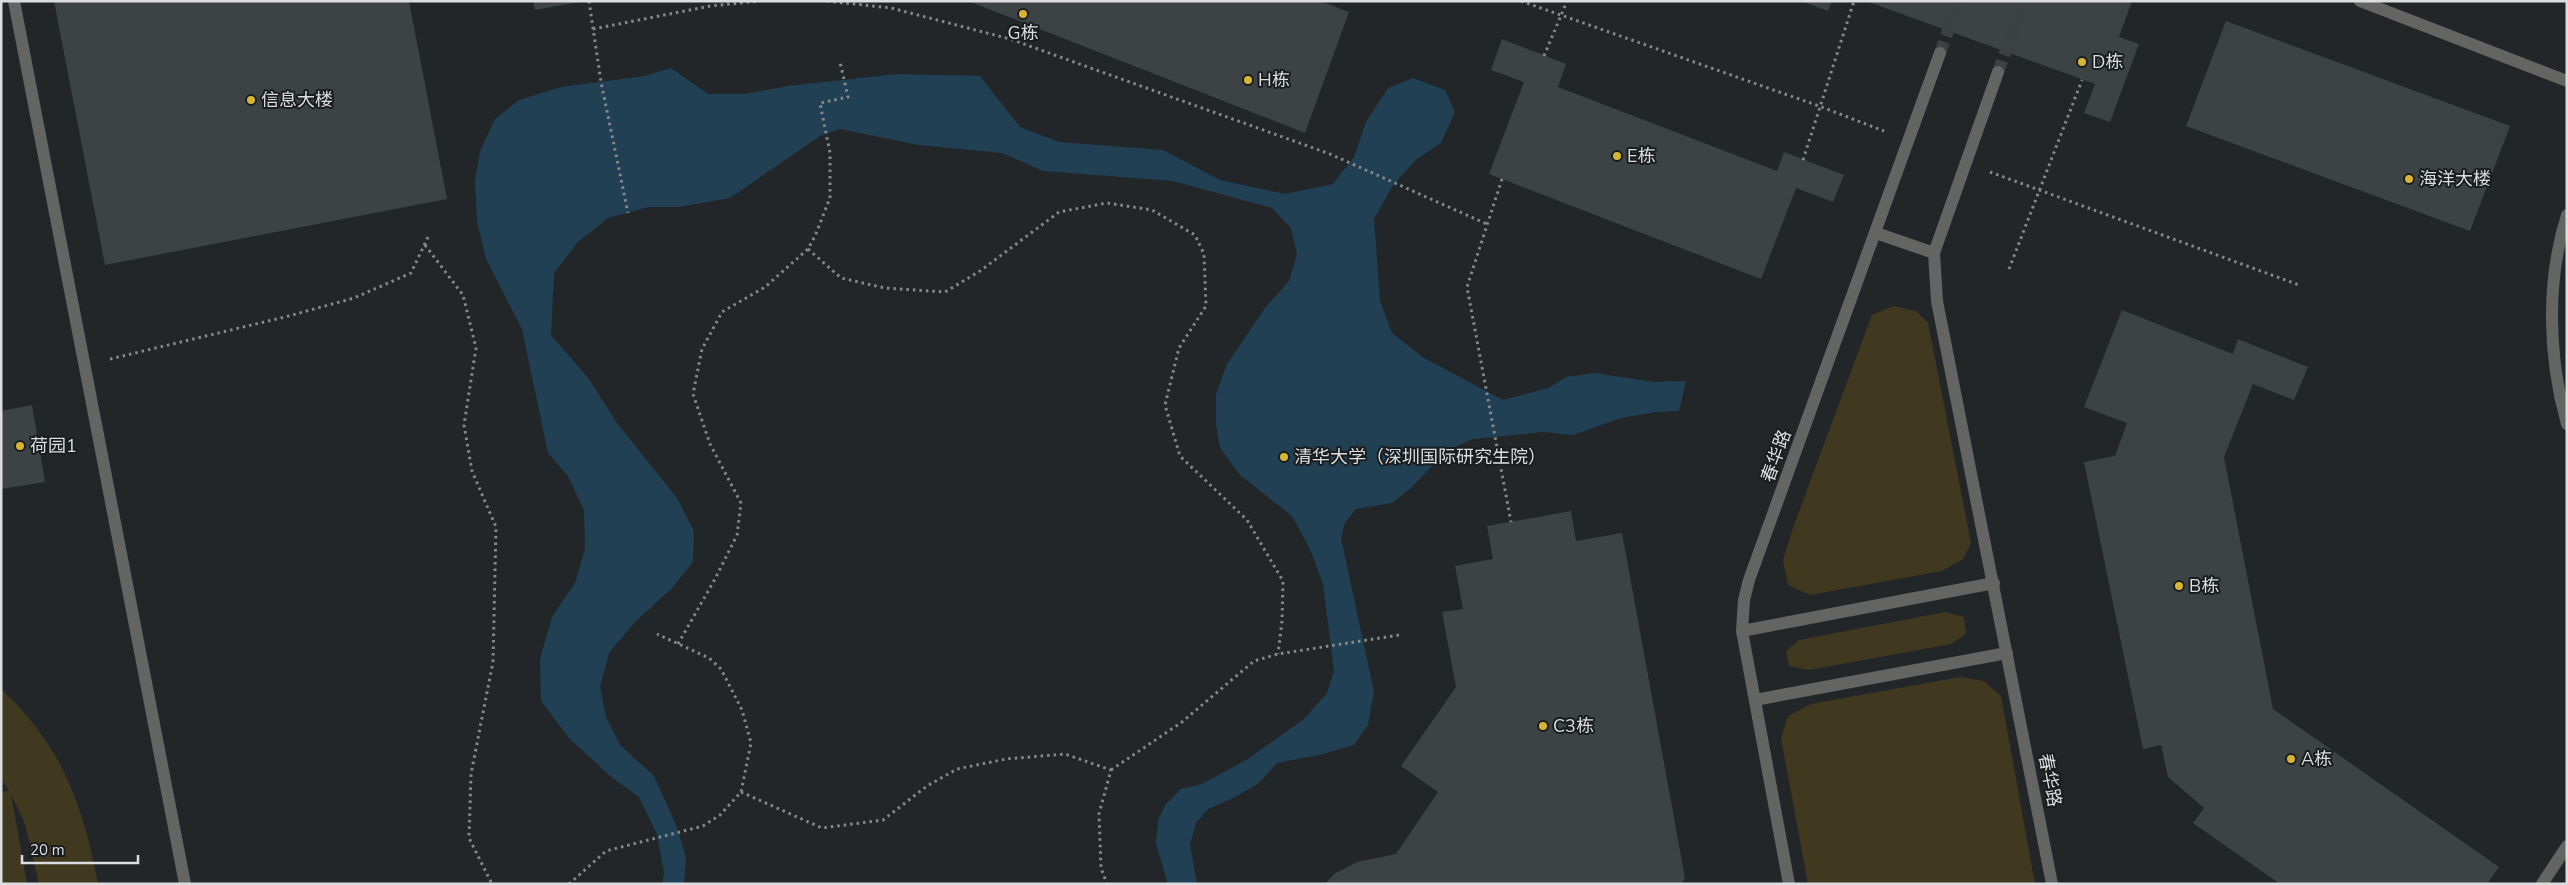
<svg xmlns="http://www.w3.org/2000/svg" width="2568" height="885" font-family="'Nunito Sans','Noto Sans SC',sans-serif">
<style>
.green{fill:#41391f}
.water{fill:#214054}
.building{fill:#3d4245}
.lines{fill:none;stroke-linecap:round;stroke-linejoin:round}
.street-tunnel{stroke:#3e4144;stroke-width:12;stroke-dasharray:12 6;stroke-linecap:butt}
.path{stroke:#86898b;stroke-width:3;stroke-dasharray:2.5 4;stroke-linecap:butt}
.lane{stroke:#646462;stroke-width:12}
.street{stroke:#646462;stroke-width:12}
.poi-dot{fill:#d6b534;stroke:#191d1f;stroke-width:2}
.labels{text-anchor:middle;stroke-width:4;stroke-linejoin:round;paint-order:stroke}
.poi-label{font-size:18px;fill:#dbdddf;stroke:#191d1f;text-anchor:start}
.street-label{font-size:18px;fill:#dbdddf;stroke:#191d1f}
</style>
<rect width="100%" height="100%" fill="#222629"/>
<!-- green -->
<g class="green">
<path d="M 1894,306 L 1916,311 L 1928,323 L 1971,543 L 1963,559 L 1942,571 L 1810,595 L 1788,585 L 1783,560 L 1794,525 L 1872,315 Z"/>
<path d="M 1945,612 L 1964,617 L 1966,634 L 1951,644 L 1809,670 L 1789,666 L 1786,651 L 1799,640 Z"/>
<path d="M 1960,677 L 1984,681 L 2001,696 L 2035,884 L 1808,884 L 1781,738 L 1788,716 L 1811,704 Z"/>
<path d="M 1,689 C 62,746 83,804 98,884 L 39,884 L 25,824 L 11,794 L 27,884 L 1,884 L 1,792 L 9,791 L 1,779 Z"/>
</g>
<!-- water -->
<path class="water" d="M 671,68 L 708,94 L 744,94 L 788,86 L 897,74 L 980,76 L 1020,127 L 1059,142 L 1163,150 L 1220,180 L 1285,194 L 1333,184 L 1354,157 L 1366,122 L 1388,88 L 1413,78 L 1445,90 L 1455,112 L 1441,143 L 1417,159 L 1393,185 L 1374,219 L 1380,301 L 1392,333 L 1424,358 L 1503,400 L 1548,388 L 1566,377 L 1594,373 L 1655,382 L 1686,381 L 1679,411 L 1656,412 L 1621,418 L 1573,435 L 1543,432 L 1473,439 L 1446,451 L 1411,488 L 1392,503 L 1356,509 L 1345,523 L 1341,538 L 1374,692 L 1368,725 L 1354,745 L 1319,755 L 1277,763 L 1258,784 L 1233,798 L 1208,809 L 1196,823 L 1190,844 L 1197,884 L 1168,884 L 1156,843 L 1158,820 L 1166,804 L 1181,789 L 1202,784 L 1248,759 L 1304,719 L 1327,693 L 1334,671 L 1323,584 L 1310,549 L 1292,516 L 1240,475 L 1220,448 L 1216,425 L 1216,394 L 1227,364 L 1265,308 L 1289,281 L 1297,254 L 1291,228 L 1272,208 L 1173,181 L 1043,171 L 1002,153 L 919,145 L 840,129 L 820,136 L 730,198 L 679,207 L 648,207 L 608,218 L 578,242 L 554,273 L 551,335 L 589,379 L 617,423 L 677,498 L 694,531 L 693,562 L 672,588 L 634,623 L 609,653 L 600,687 L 606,717 L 620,745 L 654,776 L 676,825 L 686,857 L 684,884 L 662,884 L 664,873 L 657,834 L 639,797 L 609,775 L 570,739 L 541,701 L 540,659 L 552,617 L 575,583 L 585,549 L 584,510 L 568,476 L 548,453 L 522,329 L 486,259 L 477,221 L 475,181 L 480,151 L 495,119 L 519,100 L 561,87 L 645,76 Z"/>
<!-- building -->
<g class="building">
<path d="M 54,1 L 409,1 L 447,199 L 105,265 Z"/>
<path d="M 533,1 L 580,1 L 580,2 L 535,10 Z"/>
<path d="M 968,1 L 1320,1 L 1349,12 L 1305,133 Z"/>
<path d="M 1807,1 L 1832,1 L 1828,11 L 1806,3 Z"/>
<path d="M 1866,1 L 2132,1 L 2119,37 L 2139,44 L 2110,122 L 2084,113 L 2095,84 Z"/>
<path d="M 2226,21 L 2510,126 L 2470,231 L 2186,126 Z"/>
<path d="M 1502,39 L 1566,64 L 1558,87 L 1777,171 L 1784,152 L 1844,175 L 1833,202 L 1796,188 L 1761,279 L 1489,174 L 1524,82 L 1491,70 Z"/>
<path d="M 2122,310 L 2233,354 L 2238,339 L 2308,367 L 2294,400 L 2253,384 L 2224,457 L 2273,709 L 2499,867 L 2487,884 L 2280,884 L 2193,823 L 2204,808 L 2168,777 L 2161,745 L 2143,749 L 2084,462 L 2115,456 L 2127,423 L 2084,407 Z"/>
<path d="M 32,405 L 45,482 L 1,489 L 1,411 Z"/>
<path d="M 1571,511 L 1576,541 L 1622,533 L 1685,878 L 1681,884 L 1325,884 L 1334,874 L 1357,862 L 1396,854 L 1438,792 L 1401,766 L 1456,687 L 1442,612 L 1463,609 L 1455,566 L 1493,559 L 1487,526 Z"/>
</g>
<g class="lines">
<!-- street-tunnel -->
<g class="street-tunnel">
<path d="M 1940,53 L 1959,1"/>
<path d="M 1998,72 L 2024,1"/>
</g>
<!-- path -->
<g class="path">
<path d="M 589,1 L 601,82 L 628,213"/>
<path d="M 827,1 L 891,8 L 1010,39 L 1330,154 L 1489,225"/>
<path d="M 1521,1 L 1819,106 L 1884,131"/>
<path d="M 593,29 L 710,6 L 760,1"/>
<path d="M 1544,56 L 1567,1"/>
<path d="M 1803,160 L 1854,1"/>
<path d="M 1990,172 L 2299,285"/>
<path d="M 1502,179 L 1467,287 L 1511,522"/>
<path d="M 425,245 L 463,295 L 476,348 L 464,425 L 472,471 L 496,527 L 493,662 L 471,774 L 469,838 L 492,884"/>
<path d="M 808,249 L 841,278 L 885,288 L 945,292 L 980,271 L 1059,212 L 1107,203 L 1152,210 L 1195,235 L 1204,254 L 1206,306 L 1179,348 L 1165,405 L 1180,456 L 1247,520 L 1283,581 L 1282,621 L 1278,654"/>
<path d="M 2009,269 L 2082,80"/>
<path d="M 110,359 L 285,317 L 354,298 L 411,273 L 428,237"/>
<path d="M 678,644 L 715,579 L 737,535 L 741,503 L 710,444 L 693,394 L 702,349 L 722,312 L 765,287 L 808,249 L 815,236 L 830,198 L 830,153 L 820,103 L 848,97 L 840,62"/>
<path d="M 1111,770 L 1182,722 L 1254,661 L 1278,654 L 1399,635"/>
<path d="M 741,792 L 822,828 L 883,820 L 927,786 L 957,769 L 1006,759 L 1065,754 L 1111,770 L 1099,814 L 1101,868 L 1107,884"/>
<path d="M 569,884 L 606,851 L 703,826 L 720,815 L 741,792 L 751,743 L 742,710 L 721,669 L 709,658 L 657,634"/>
</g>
<!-- lane -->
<g class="lane">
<path d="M 1876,233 L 1934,253"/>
<path d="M 1742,631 L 1994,583"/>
<path d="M 1755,700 L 2007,653"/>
</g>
<!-- street -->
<g class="street">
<path d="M 14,1 L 185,884"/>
<path d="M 2360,1 L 2567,81"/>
<path d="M 1998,72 L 1934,253 L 1937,301 L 2052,884"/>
<path d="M 2567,215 C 2546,281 2548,357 2567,424"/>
<path d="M 1789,884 L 1742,631 L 1744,600 L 1749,580 L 1940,53"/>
<path d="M 2542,884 L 2567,846"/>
</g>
</g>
<!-- markers -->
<g class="poi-dot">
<circle cx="1023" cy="14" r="5"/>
<circle cx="2082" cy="62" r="5"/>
<circle cx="1248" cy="80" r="5"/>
<circle cx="251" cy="100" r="5"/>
<circle cx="1617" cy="156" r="5"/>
<circle cx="2409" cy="179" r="5"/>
<circle cx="20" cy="446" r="5"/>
<circle cx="1284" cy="457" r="5"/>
<circle cx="2179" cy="586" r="5"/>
<circle cx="1543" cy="726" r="5"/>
<circle cx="2291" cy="759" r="5"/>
</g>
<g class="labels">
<!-- poi labels -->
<g class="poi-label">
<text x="1023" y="39" text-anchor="middle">G栋</text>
<text x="2092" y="68">D栋</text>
<text x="1258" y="86">H栋</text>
<text x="261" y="106">信息大楼</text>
<text x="1627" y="162">E栋</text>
<text x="2419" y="185">海洋大楼</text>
<text x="30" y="452">荷园1</text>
<text x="1294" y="463">清华大学（深圳国际研究生院）</text>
<text x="2189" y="592">B栋</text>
<text x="1553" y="732">C3栋</text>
<text x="2301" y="765">A栋</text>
</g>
<!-- street labels -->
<g class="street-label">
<text transform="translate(1776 456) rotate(-70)" y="6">春华路</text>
<text transform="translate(2050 780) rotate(79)" y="6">春华路</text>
</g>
</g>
<!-- border -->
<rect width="2568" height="885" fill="none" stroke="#dbdddf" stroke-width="5"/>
<!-- scale -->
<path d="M22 855v8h116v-8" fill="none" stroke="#dbdddf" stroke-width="2.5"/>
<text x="30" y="855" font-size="15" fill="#dbdddf" stroke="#191d1f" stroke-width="4" paint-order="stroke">20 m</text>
</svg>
